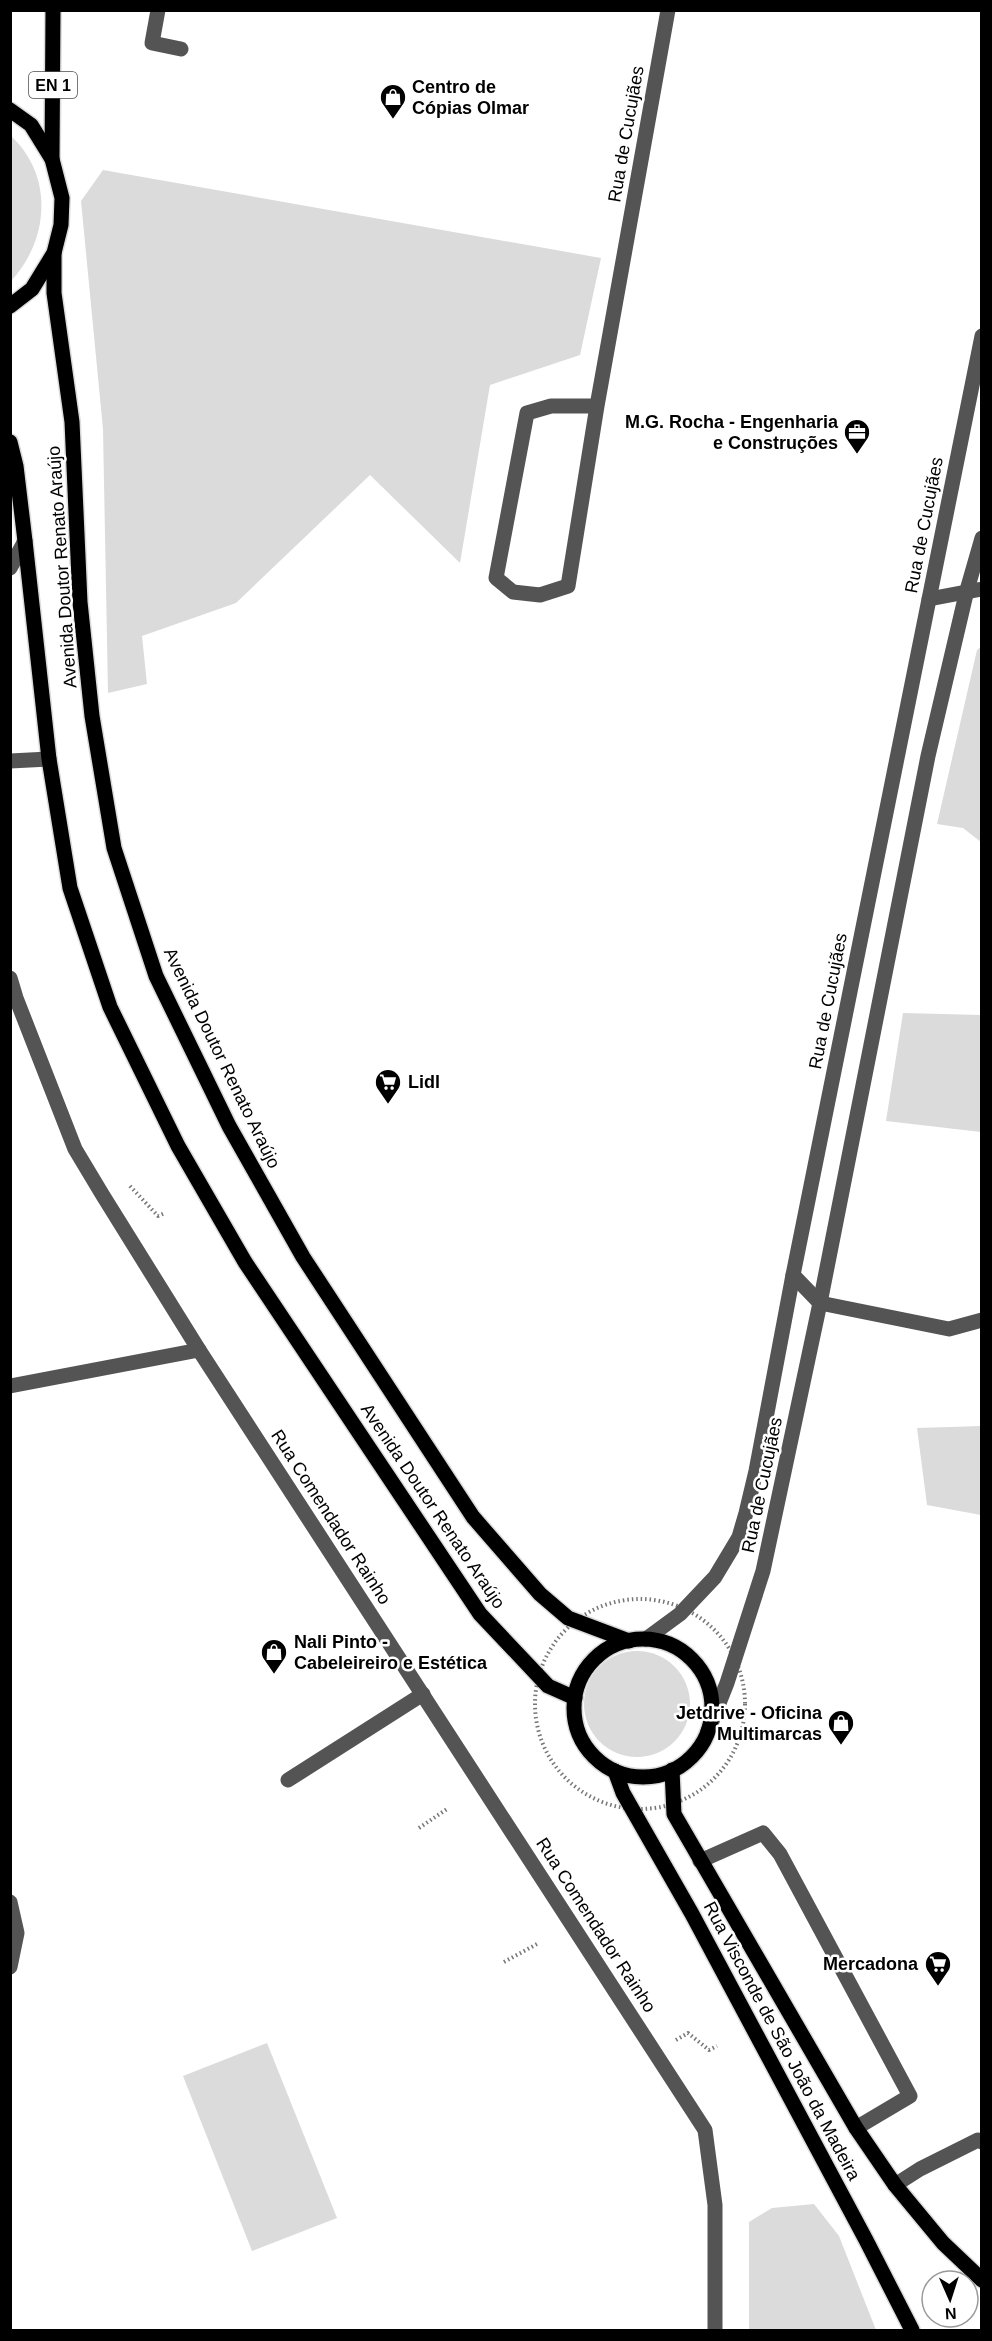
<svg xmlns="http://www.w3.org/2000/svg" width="992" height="2341" font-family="Arial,sans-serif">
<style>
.green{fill:#dbdbdb}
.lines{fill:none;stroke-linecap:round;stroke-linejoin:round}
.major-casing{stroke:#dbdbdb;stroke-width:18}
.path{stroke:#767676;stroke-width:4;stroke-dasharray:1.5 3;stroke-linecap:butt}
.minor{stroke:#545454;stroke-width:15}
.major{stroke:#000;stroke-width:15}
.labels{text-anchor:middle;stroke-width:5;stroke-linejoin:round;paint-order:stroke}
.shield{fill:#fff;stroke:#4c4c4c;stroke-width:1.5}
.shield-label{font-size:16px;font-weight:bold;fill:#000}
.poi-label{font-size:18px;font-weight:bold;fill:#000;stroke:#fff;text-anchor:start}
.street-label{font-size:18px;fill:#000;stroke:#fff}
</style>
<rect width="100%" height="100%" fill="#fff"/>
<!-- green -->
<g class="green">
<path d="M 11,136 C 54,176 49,240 11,281 Z"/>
<path d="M 103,170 L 601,258 L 580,355 L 490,385 L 460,563 L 370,475 L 236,603 L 142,636 L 147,684 L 108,693 L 103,429 L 81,201 Z"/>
<path d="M 981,647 L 981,842 L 963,828 L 937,824 L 977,650 Z"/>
<path d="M 903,1013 L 981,1015 L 981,1132 L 886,1121 Z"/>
<path d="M 981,1426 L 981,1515 L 927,1505 L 917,1428 Z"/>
<circle cx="637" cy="1704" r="53"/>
<path d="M 267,2043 L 337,2218 L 252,2251 L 183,2076 Z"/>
<path d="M 814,2204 L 839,2236 L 876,2330 L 749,2330 L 749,2222 L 772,2208 Z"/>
</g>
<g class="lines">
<!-- major casing -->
<g class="major-casing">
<g id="major">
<path d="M 10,110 L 31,125 L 52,159"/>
<path d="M 54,253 L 54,293 L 72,422 L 80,602 L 92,716 L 114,848 L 156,976 L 229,1126 L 303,1257 L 473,1517 L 540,1594 L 568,1618 L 629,1641"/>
<path d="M 10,306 L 32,289 L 54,253 L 61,225 L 62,198 L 52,159 L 53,10"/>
<path d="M 10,442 L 16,466 L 25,541 L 49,759 L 70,888 L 110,1007 L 178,1146 L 245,1262 L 480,1614 L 548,1686 L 575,1698"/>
<circle cx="643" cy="1708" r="69"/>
<path d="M 672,1770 L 674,1814 L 856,2128 L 895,2185 L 943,2243 L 982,2280"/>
<path d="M 615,1771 L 623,1793 L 692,1914 L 866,2240 L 912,2330"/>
</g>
</g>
<!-- path -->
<g class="path">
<path d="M 130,1186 L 158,1216 L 165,1213"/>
<circle cx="640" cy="1704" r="105"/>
<path d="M 419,1828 L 447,1809"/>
<path d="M 504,1962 L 537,1944"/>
<path d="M 676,2040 L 688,2033 L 709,2050 L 717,2046"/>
</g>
<!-- minor -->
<g class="minor">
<path d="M 158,10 L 152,43 L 181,49"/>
<path d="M 597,406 L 551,406 L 527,413 L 496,578 L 513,592 L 540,595 L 568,586 L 597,406 L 668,10"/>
<path d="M 10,568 L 25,541"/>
<path d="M 929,599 L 982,589"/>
<path d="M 10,761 L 49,759"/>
<path d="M 10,978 L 16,998 L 75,1149 L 102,1194 L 199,1350 L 705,2130 L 715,2205 L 715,2330"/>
<path d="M 793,1275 L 820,1303 L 949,1329 L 982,1320"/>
<path d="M 10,1386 L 199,1350"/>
<path d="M 646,1639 L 680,1614 L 715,1577 L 739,1537 L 746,1513 L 756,1471 L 793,1275 L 982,336"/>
<path d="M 708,1731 L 727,1683 L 763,1571 L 820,1303 L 928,756 L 967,590 L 982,538"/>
<path d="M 288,1780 L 423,1694"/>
<path d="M 700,1861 L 763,1833 L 780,1854 L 910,2096 L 856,2128"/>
<path d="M 10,1902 L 17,1933 L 10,1967"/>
<path d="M 895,2185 L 920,2169 L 978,2140 L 982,2142"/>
</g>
<!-- major -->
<use href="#major" class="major"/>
</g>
<!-- icons -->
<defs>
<g id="shop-pin" transform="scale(1.35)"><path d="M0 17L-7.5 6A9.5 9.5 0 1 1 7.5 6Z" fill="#000" stroke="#fff"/><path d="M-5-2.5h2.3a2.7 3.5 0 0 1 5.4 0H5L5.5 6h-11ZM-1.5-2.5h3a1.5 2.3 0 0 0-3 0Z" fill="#fff"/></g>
<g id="office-pin" transform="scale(1.35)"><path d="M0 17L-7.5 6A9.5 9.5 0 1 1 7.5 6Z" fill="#000" stroke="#fff"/><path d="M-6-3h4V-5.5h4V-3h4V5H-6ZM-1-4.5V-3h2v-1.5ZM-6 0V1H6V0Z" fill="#fff"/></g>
<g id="supermarket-pin" transform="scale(1.35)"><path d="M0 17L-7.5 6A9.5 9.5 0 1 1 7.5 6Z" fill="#000" stroke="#fff"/><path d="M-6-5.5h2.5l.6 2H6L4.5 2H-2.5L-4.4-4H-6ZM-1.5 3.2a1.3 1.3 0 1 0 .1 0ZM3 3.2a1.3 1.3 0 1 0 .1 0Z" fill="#fff"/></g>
</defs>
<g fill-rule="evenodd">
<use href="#shop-pin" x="393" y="97"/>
<use href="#office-pin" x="857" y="432"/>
<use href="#supermarket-pin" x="388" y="1082"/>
<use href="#shop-pin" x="274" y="1652"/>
<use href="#shop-pin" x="841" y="1723"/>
<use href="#supermarket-pin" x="938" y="1964"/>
</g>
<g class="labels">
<!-- shield labels -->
<rect class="shield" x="29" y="72" width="48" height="26" rx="4.5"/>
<g class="shield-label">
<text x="53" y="91">EN 1</text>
</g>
<!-- poi labels -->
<g class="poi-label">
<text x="412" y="93">Centro de<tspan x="412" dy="21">Cópias Olmar</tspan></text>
<text x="838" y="428" text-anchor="end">M.G. Rocha - Engenharia<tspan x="838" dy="21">e Construções</tspan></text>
<text x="408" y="1088">Lidl</text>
<text x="294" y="1648">Nali Pinto -<tspan x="294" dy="21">Cabeleireiro e Estética</tspan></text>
<text x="822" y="1719" text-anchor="end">Jetdrive - Oficina<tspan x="822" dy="21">Multimarcas</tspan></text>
<text x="918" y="1970" text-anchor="end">Mercadona</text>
</g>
<!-- street labels -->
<g class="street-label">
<text transform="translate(626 134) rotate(-80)" y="6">Rua de Cucujães</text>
<text transform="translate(924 525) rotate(-79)" y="6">Rua de Cucujães</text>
<text transform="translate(62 567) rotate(-94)" y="6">Avenida Doutor Renato Araújo</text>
<text transform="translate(828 1001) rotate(-79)" y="6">Rua de Cucujães</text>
<text transform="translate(222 1058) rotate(64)" y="6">Avenida Doutor Renato Araújo</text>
<text transform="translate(762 1485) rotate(-78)" y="6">Rua de Cucujães</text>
<text transform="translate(433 1506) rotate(56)" y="6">Avenida Doutor Renato Araújo</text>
<text transform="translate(331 1517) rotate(57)" y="6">Rua Comendador Rainho</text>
<text transform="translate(596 1925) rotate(57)" y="6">Rua Comendador Rainho</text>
<text transform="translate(782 2041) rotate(62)" y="6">Rua Visconde de São João da Madeira</text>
</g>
</g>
<!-- border -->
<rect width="992" height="2341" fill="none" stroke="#000000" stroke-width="24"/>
<!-- north arrow -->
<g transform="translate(950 2299) rotate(177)"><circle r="28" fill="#ffffff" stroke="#999999" stroke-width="1.5"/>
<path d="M0-4.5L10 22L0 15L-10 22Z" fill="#000000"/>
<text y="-9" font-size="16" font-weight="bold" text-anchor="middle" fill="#000000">N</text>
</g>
</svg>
